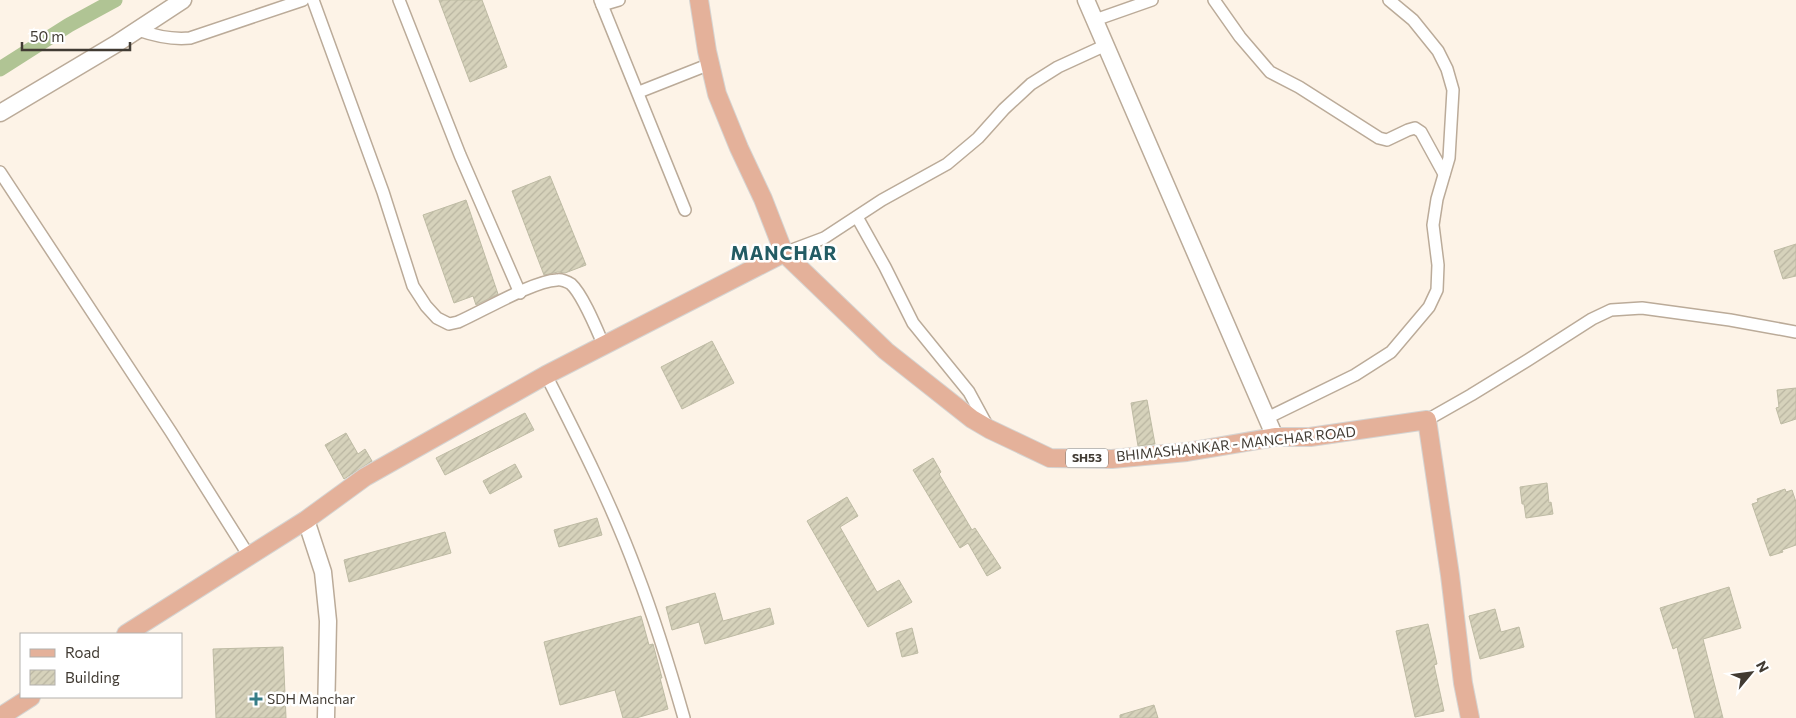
<svg xmlns="http://www.w3.org/2000/svg" width="1796" height="718" font-family="Commissioner,sans-serif">
<style>
.lines{fill:none;stroke-linecap:round;stroke-linejoin:round}
.canal{stroke:#b0c494;stroke-width:15}
.building{fill:url(#building-hatch);stroke:#bebba4}
.street-casing{stroke:#bbab99;stroke-width:14}
.secondary-casing{stroke:#bbab99;stroke-width:19}
.primary-casing{stroke:#d5d4d2;stroke-width:20}
.street{stroke:#fff;stroke-width:11}
.secondary{stroke:#fff;stroke-width:16}
.primary{stroke:#e4b19a;stroke-width:18}
.poi-dot{fill:#367d87;stroke:#fff;stroke-width:2}
.labels{text-anchor:middle;stroke-width:5;stroke-linejoin:round;paint-order:stroke}
.shield{fill:#fff;stroke:#7a7670;stroke-width:1}
.shield-label{font-size:12px;font-weight:bold;fill:#413b33}
.street-label{font-size:14px;fill:#413b33;stroke:#fff}
.poi-label{font-size:14px;fill:#413b33;stroke:#fff;text-anchor:start}
.district-label{font-size:19px;font-weight:bold;letter-spacing:1px;fill:#235c64;stroke:#fff}
</style>
<defs>
<pattern id="building-hatch" width="6" height="6" patternUnits="userSpaceOnUse" patternTransform="scale(1.25)"><rect width="6" height="6" fill="#d6d2bb"/><path d="M-1 1l2-2M0 6l6-6M5 7l2-2" fill="none" stroke="#b9b5a1"/></pattern>
</defs>
<rect width="100%" height="100%" fill="#fdf3e7"/>
<g class="lines">
<!-- canal -->
<path class="canal" d="M 0,69 L 69,25 L 115,0"/>
</g>
<!-- building -->
<g class="building">
<path d="M 439,0 L 482,0 L 507,67 L 470,82 Z"/>
<path d="M 550,176 L 586,265 L 565,273 L 558,272 L 544,275 L 512,191 Z"/>
<path d="M 466,200 L 498,294 L 476,305 L 473,296 L 454,303 L 423,215 Z"/>
<path d="M 1796,244 L 1796,276 L 1783,279 L 1774,251 Z"/>
<path d="M 712,341 L 734,383 L 682,409 L 661,367 Z"/>
<path d="M 1796,388 L 1796,419 L 1781,424 L 1776,408 L 1779,407 L 1777,390 Z"/>
<path d="M 1147,400 L 1155,444 L 1138,446 L 1131,403 Z"/>
<path d="M 525,413 L 534,430 L 445,475 L 436,458 Z"/>
<path d="M 346,433 L 358,454 L 365,449 L 372,461 L 344,479 L 325,445 Z"/>
<path d="M 933,458 L 941,472 L 939,474 L 972,530 L 975,528 L 1001,568 L 987,576 L 968,543 L 960,548 L 913,470 Z"/>
<path d="M 515,464 L 522,477 L 490,494 L 483,481 Z"/>
<path d="M 1547,483 L 1549,503 L 1551,502 L 1553,514 L 1526,518 L 1524,504 L 1522,504 L 1520,487 Z"/>
<path d="M 1785,489 L 1786,492 L 1792,490 L 1796,502 L 1796,545 L 1782,550 L 1783,552 L 1770,556 L 1752,504 L 1758,502 L 1757,499 Z"/>
<path d="M 847,497 L 858,516 L 840,527 L 877,592 L 899,580 L 912,602 L 868,627 L 807,521 Z"/>
<path d="M 597,518 L 602,535 L 559,547 L 554,530 Z"/>
<path d="M 445,532 L 451,553 L 349,582 L 344,560 Z"/>
<path d="M 1729,587 L 1741,628 L 1703,639 L 1723,718 L 1695,718 L 1677,647 L 1673,649 L 1660,608 Z"/>
<path d="M 715,593 L 723,621 L 770,608 L 774,624 L 705,644 L 699,622 L 672,630 L 666,607 Z"/>
<path d="M 1495,609 L 1501,632 L 1519,627 L 1524,647 L 1480,659 L 1469,616 Z"/>
<path d="M 641,616 L 649,645 L 653,644 L 662,678 L 660,678 L 668,709 L 636,718 L 623,718 L 615,690 L 560,705 L 544,642 Z"/>
<path d="M 1428,624 L 1437,664 L 1434,665 L 1444,711 L 1415,717 L 1396,631 Z"/>
<path d="M 912,628 L 918,653 L 902,657 L 896,633 Z"/>
<path d="M 283,647 L 286,718 L 216,718 L 213,649 Z"/>
<path d="M 1154,705 L 1158,718 L 1120,718 L 1120,715 Z"/>
</g>
<g class="lines">
<!-- street casing -->
<g class="street-casing">
<g id="street">
<path d="M 313,0 L 383,192 L 413,286 L 426,306 L 437,318 L 449,324 L 458,322 C 483,311 533,281 557,280 C 561,279 568,282 571,284 C 583,295 597,330 604,346"/>
<path d="M 399,0 L 460,155 L 520,293"/>
<path d="M 600,0 L 685,210"/>
<path d="M 1214,0 L 1240,37 L 1270,72 L 1299,87 L 1379,138 L 1387,140 L 1408,130 L 1415,128 L 1421,132 L 1444,174"/>
<path d="M 602,5 L 619,0"/>
<path d="M 1095,20 L 1152,0"/>
<path d="M 138,30 C 155,36 171,40 190,38 L 303,0"/>
<path d="M 639,92 L 710,64"/>
<path d="M 0,172 L 171,432 L 249,556"/>
<path d="M 857,217 L 885,267 L 913,323 L 969,392 L 988,427"/>
<path d="M 784,253 L 824,238 L 882,200 L 947,164 L 978,138 L 1004,109 L 1031,84 L 1058,67 L 1106,45"/>
<path d="M 546,375 C 579,440 612,505 637,573 C 655,620 670,669 684,718"/>
<path d="M 1267,418 L 1355,375 L 1391,352 L 1429,307 L 1437,290 L 1438,265 L 1433,225 L 1437,199 L 1449,158 L 1453,90 L 1447,69 L 1438,51 L 1413,20 L 1389,0"/>
<path d="M 1427,420 L 1471,395 L 1528,360 L 1592,319 L 1611,310 L 1642,308 L 1730,320 L 1796,332"/>
</g>
</g>
<!-- secondary casing -->
<g class="secondary-casing">
<g id="secondary">
<path d="M 1086,0 L 1275,437"/>
<path d="M 0,113 L 116,44 L 183,0"/>
<path d="M 306,520 L 323,572 L 328,621 L 326,718"/>
</g>
</g>
<!-- primary casing -->
<g class="primary-casing">
<g id="primary">
<path d="M 699,0 L 707,51 L 717,94 L 739,148 L 763,199 L 784,253 L 886,351 L 972,419 L 989,429 L 1050,458 L 1112,459 L 1187,452 L 1275,437 L 1310,437 L 1427,420 L 1450,575 L 1463,683 L 1470,718"/>
<path d="M 126,634 L 306,520 L 365,477 L 546,375 L 784,253"/>
<path d="M 0,717 L 31,697"/>
</g>
</g>
<!-- street -->
<use href="#street" class="street"/>
<!-- secondary -->
<use href="#secondary" class="secondary"/>
<!-- primary -->
<use href="#primary" class="primary"/>
</g>
<!-- markers -->
<path class="poi-dot" d="M253.5 691.5h5v5h5v5h-5v5h-5v-5h-5v-5h5z"/>
<g class="labels">
<!-- shield labels -->
<rect class="shield" x="1066" y="448.5" width="42" height="19" rx="4"/>
<g class="shield-label">
<text x="1087" y="462">SH53</text>
</g>
<!-- street labels -->
<g class="street-label">
<text transform="translate(1236 444) rotate(-6)" y="5">BHIMASHANKAR - MANCHAR ROAD</text>
</g>
<!-- poi labels -->
<g class="poi-label">
<text x="267" y="704">SDH Manchar</text>
</g>
<!-- district labels -->
<g class="district-label">
<text x="784" y="260">MANCHAR</text>
</g>
</g>
<!-- legend -->
<rect x="20" y="633" width="162" height="65" fill="#ffffff" stroke="#b3b1ad"/>
<rect x="30" y="649" width="25" height="8" fill="#e4b19a" stroke="#b3b1ad"/>
<text x="65" y="658" font-size="15" fill="#413b33">Road</text>
<rect x="30" y="670" width="25" height="15" fill="url(#building-hatch)" stroke="#b3b1ad"/>
<text x="65" y="683" font-size="15" fill="#413b33">Building</text>
<!-- north arrow -->
<g transform="translate(1751 673) rotate(61)" stroke="#ffffff" stroke-width="4" paint-order="stroke">
<path d="M0-4L9 19L0 12L-9 19Z" fill="#413b33"/>
<text y="-8" font-size="14" font-weight="bold" text-anchor="middle" fill="#413b33">N</text>
</g>
<!-- scale -->
<path d="M22 42v8h108v-8" fill="none" stroke="#413b33" stroke-width="2.5"/>
<text x="30" y="42" font-size="15" fill="#413b33" stroke="#ffffff" stroke-width="4" paint-order="stroke">50 m</text>
</svg>
